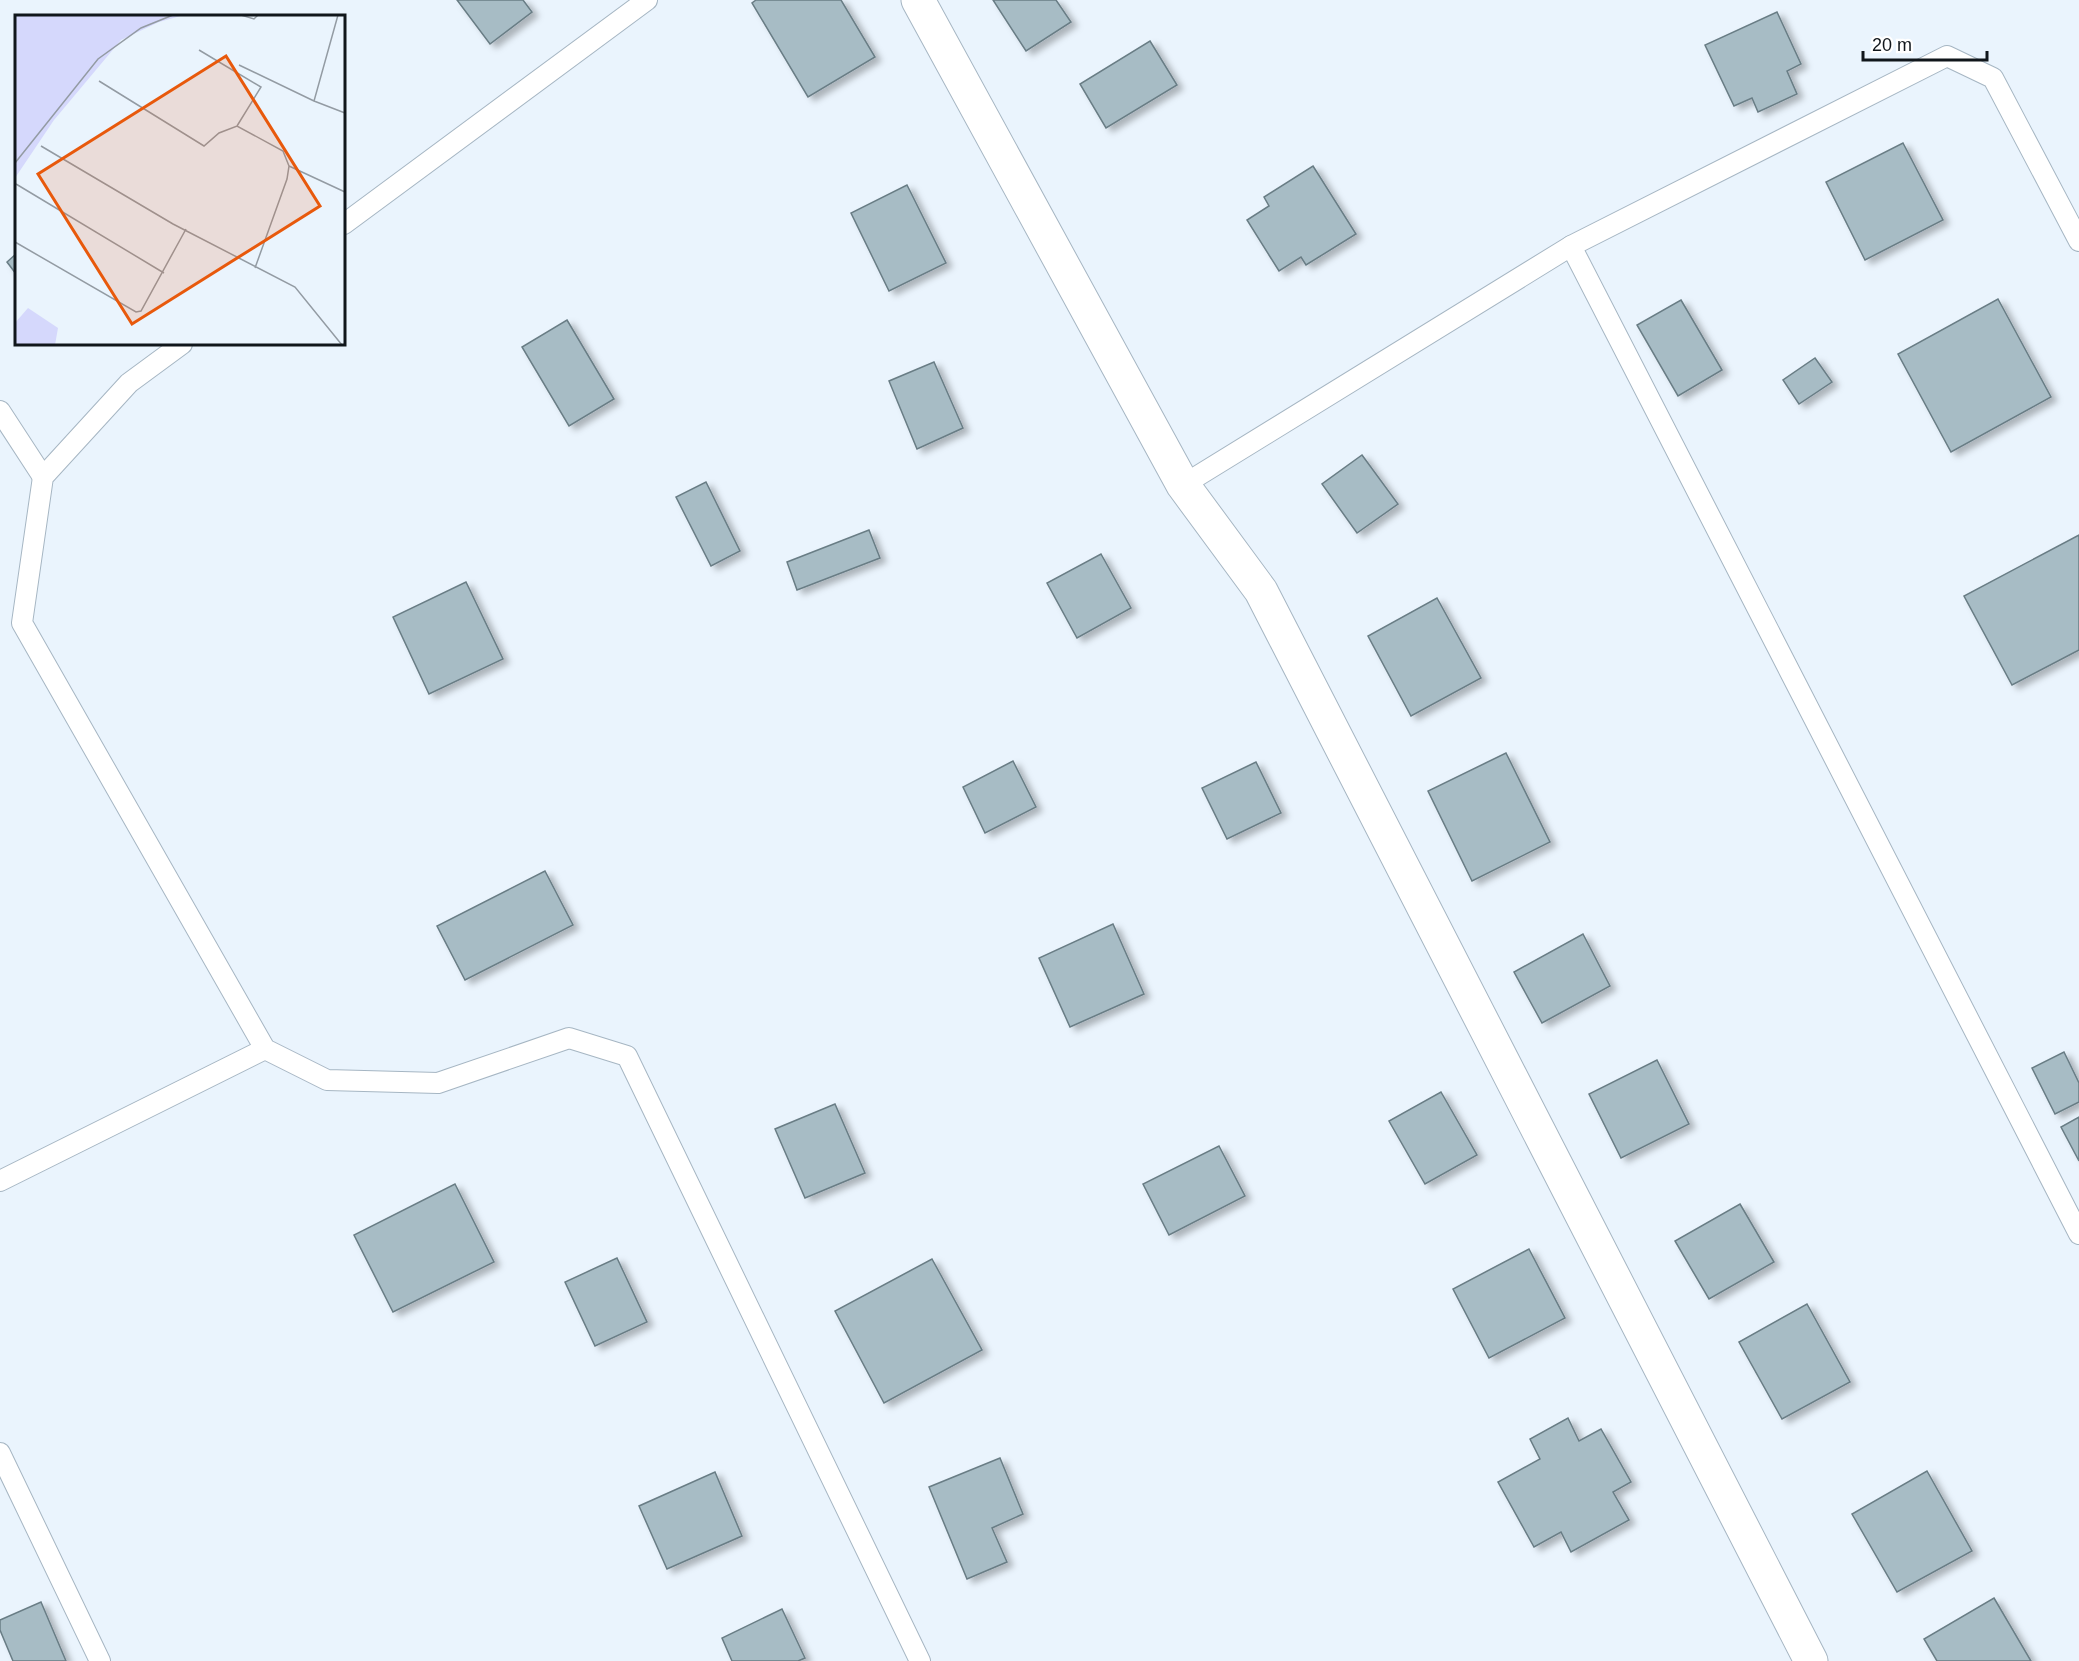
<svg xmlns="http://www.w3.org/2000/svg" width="2079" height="1661" font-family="Helvetica,sans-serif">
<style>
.building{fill:#a7bcc5;stroke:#697d85;stroke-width:1.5;filter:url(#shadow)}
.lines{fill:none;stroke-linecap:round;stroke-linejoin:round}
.service-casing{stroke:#a6b6c3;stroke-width:22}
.minor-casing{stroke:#a6b6c3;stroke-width:35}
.service{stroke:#fff;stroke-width:20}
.minor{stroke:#fff;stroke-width:33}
.inset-road{fill:none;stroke:#939ba3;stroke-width:1.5}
.view{fill:#e8590c;fill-opacity:0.15;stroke:#e8590c;stroke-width:3}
.inset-edge{fill:none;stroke:#10161b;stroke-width:3}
</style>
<defs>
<filter id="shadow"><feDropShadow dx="6" dy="4" stdDeviation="3" flood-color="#0004"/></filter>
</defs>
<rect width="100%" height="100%" fill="#eaf4fd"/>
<!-- building -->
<g class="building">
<path d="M 457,0 L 523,0 L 532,12 L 490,44 Z"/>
<path d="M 756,0 L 841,0 L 875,57 L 808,97 L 752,3 Z"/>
<path d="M 993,0 L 1056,0 L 1071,22 L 1026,51 Z"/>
<path d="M 1777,12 L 1801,64 L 1787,71 L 1797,94 L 1758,112 L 1752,98 L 1734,106 L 1705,45 Z"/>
<path d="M 1150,41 L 1177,85 L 1106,128 L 1080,84 Z"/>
<path d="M 1903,143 L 1943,220 L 1865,260 L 1826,182 Z"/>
<path d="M 1313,166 L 1356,234 L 1306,265 L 1301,257 L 1279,271 L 1247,220 L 1269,206 L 1264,197 Z"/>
<path d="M 907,185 L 946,263 L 889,291 L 851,213 Z"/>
<path d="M 16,254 L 16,274 L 7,262 Z"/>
<path d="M 1998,299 L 2051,397 L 1951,452 L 1898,354 Z"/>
<path d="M 1681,300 L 1722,370 L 1678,396 L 1637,325 Z"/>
<path d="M 567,320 L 614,399 L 569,426 L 522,347 Z"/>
<path d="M 1815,358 L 1832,382 L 1799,404 L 1783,380 Z"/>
<path d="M 934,362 L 963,428 L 917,449 L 889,381 Z"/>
<path d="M 1362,455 L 1398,504 L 1357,533 L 1322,484 Z"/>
<path d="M 706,482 L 740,551 L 711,566 L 676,497 Z"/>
<path d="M 869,530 L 880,558 L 797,590 L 787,562 Z"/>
<path d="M 2079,535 L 2079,650 L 2012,685 L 1964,596 Z"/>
<path d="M 1101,554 L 1131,608 L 1077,638 L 1047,583 Z"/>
<path d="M 466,582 L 503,659 L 429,694 L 393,617 Z"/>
<path d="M 1437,598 L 1481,678 L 1411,716 L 1368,636 Z"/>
<path d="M 1506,753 L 1550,842 L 1472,881 L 1428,791 Z"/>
<path d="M 1013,761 L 1036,807 L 985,833 L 963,787 Z"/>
<path d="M 1256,762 L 1281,813 L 1227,839 L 1202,788 Z"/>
<path d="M 545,871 L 573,925 L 465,980 L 437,926 Z"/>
<path d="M 1113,924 L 1144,994 L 1070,1027 L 1039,958 Z"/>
<path d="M 1583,934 L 1610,986 L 1542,1023 L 1514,972 Z"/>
<path d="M 2064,1052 L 2079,1083 L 2079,1102 L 2055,1114 L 2032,1068 Z"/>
<path d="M 1657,1060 L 1689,1124 L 1621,1158 L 1589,1094 Z"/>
<path d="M 1441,1092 L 1477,1155 L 1425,1184 L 1389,1121 Z"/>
<path d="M 835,1104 L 865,1173 L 805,1198 L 775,1129 Z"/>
<path d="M 2079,1117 L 2079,1161 L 2061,1127 Z"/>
<path d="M 1219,1146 L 1245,1196 L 1169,1235 L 1143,1184 Z"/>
<path d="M 455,1184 L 494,1262 L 393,1312 L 354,1235 Z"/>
<path d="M 1740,1204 L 1774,1262 L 1709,1299 L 1675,1241 Z"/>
<path d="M 1529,1249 L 1565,1318 L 1489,1358 L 1453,1289 Z"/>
<path d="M 617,1258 L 647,1322 L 595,1346 L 565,1282 Z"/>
<path d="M 932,1259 L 982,1350 L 884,1403 L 835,1311 Z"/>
<path d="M 1807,1304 L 1850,1382 L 1782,1419 L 1739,1342 Z"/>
<path d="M 1568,1418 L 1579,1441 L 1601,1429 L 1631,1482 L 1613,1492 L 1629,1520 L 1571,1552 L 1561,1532 L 1534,1547 L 1498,1482 L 1540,1459 L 1530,1439 Z"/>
<path d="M 1000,1458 L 1023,1514 L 992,1528 L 1007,1562 L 967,1579 L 929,1487 Z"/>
<path d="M 1927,1471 L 1972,1551 L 1897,1592 L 1852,1514 Z"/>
<path d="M 715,1472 L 742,1536 L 667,1569 L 639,1506 Z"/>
<path d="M 1994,1598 L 2031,1661 L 1937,1661 L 1924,1639 Z"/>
<path d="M 41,1602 L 66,1661 L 13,1661 L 0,1630 L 0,1620 Z"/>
<path d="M 782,1609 L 805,1658 L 798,1661 L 732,1661 L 722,1638 Z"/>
</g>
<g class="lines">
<!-- service casing -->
<g class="service-casing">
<g id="service">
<path d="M 344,224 L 647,0"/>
<path d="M 1571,246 L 2079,1234"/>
<path d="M 182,344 L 129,383 L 43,477 L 22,623 L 265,1049 L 327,1080 L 438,1083 L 569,1038 L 627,1056 L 920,1661"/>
<path d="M 0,411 L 43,477"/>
<path d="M 1183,485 L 1571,246 L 1947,56 L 1993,78 L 2079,241"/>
<path d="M 0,1181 L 265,1049"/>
<path d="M 0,1453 L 100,1661"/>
</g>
</g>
<!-- minor casing -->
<g class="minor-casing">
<path id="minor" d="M 918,0 L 1183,485 L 1261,591 L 1811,1661"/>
</g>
<!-- service -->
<use href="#service" class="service"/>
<!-- minor -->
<use href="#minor" class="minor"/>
</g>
<!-- overview -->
<g transform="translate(15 15)">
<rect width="330" height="330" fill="#eaf4fd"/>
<path d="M 0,0 L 169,0 L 144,7 L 106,25 L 39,105 L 0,163 ZM 13,293 L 43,313 L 40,330 L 0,330 L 0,308 Z" fill="#d5d8fc"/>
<path class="inset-road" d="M 226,0 L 239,4 L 243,0M 323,0 L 299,86 L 330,98M 184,35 L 246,72 L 222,111M 224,50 L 299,86M 84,66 L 189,131 L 204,118 L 222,111 L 268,136 L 274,151 L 272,164 L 240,253M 26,131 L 158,209 L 280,272 L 327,330M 0,148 L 83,44 L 126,13 L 158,0M 274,151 L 330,177M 1,169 L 149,258M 0,227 L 121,297 L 126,296 L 171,214"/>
<path class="view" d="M 211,41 L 305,191 L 117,309 L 23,159 Z"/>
<rect width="330" height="330" class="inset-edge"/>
</g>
<!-- scale -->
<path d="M1863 51v9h124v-9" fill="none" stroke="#10161b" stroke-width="3"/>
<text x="1872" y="51" font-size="18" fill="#10161b" stroke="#ffffff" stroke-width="4.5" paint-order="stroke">20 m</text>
</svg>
